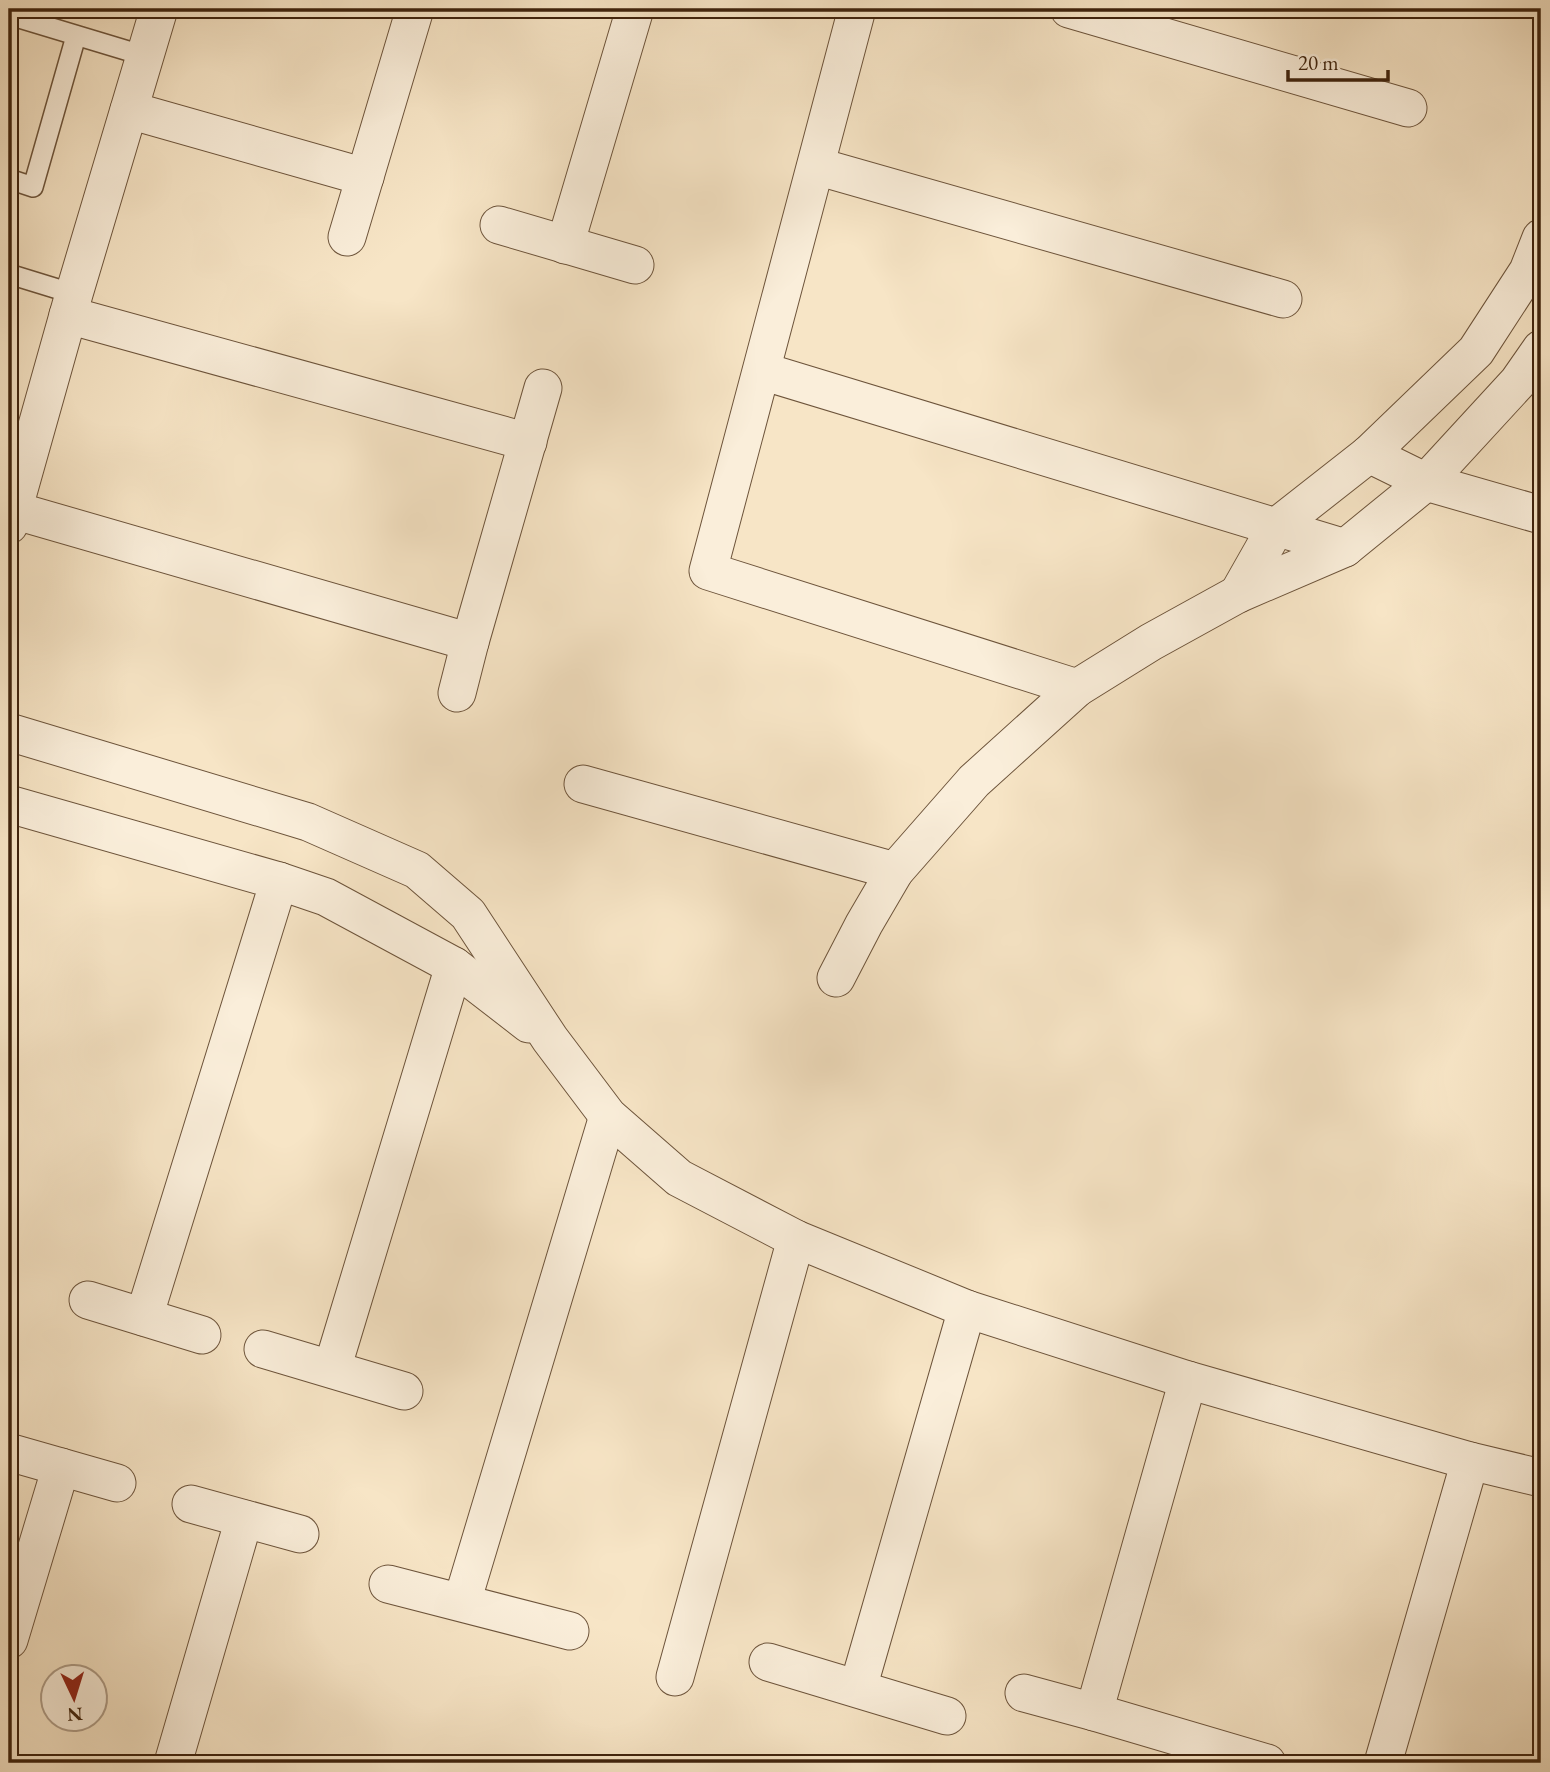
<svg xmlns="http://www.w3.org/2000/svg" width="1550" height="1772" font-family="'EB Garamond',serif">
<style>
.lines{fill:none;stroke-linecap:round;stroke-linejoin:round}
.lane-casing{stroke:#6d543b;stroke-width:22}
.street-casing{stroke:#6d543b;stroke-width:39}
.lane{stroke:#faeeda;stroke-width:19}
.street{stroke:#faeeda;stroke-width:37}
</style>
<rect width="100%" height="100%" fill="#f7e5c6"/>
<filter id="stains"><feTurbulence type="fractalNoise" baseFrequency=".00286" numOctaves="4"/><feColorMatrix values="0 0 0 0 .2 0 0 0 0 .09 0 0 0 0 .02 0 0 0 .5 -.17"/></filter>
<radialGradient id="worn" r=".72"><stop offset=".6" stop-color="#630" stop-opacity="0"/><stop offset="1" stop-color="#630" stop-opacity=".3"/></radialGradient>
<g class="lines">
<!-- lane casing -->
<g class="lane-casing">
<g id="lane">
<path d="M 9,15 L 145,56"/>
<path d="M 9,179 L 33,187 L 76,36"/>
<path d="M 9,274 L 74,294"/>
</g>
</g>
<!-- street casing -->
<g class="street-casing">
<g id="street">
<path d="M 857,9 L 708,571 L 1077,688"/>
<path d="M 1069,9 L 1408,108"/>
<path d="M 129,110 L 365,177"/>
<path d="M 816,166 L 1283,299"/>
<path d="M 499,225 L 635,265"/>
<path d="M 347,237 L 415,9"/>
<path d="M 565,245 L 635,9"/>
<path d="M 68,315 L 528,442"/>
<path d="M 762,371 L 1345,548"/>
<path d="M 1369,454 L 1426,482 L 1541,515"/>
<path d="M 13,510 L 470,642"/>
<path d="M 9,525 L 74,294 L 159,9"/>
<path d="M 1238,594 L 1276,527 L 1369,454 L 1476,351 L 1528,271 L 1541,238"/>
<path d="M 457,693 L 470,642 L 543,388"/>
<path d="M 9,732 L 308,822 L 417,870 L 468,914 L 550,1039 L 608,1116 L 679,1178 L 796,1239 L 967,1309 L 1188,1380 L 1470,1461 L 1541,1478"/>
<path d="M 583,784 L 895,871"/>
<path d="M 9,804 L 279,881 L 326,897 L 454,966 L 529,1024"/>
<path d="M 836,978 L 864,924 L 895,871 L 974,781 L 1077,688 L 1151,642 L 1238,594 L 1345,548 L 1426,482 L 1518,382 L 1541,349"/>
<path d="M 88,1300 L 202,1335"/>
<path d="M 144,1317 L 279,881"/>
<path d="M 263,1349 L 404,1391"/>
<path d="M 332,1369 L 454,966"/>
<path d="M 12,1453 L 117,1483"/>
<path d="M 191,1504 L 300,1534"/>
<path d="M 388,1584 L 570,1631"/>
<path d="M 462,1602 L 608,1116"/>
<path d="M 9,1640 L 61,1467"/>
<path d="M 768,1662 L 947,1716"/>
<path d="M 675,1677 L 796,1239"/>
<path d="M 858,1688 L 967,1309"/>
<path d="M 1024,1693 L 1094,1712 L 1267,1763"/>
<path d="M 1094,1712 L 1188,1380"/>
<path d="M 173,1763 L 244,1519"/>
<path d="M 1383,1763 L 1470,1461"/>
</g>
</g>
<!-- lane -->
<use href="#lane" class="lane"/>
<!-- street -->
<use href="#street" class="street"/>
</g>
<!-- margin -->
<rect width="1550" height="1772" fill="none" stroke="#f7e5c6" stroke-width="35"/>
<rect x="10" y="10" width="1529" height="1751" fill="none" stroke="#3f230d" stroke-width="3.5"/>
<rect x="18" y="18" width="1515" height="1737" fill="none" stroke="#3f230d" stroke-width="2"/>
<!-- north arrow -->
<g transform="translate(74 1698) rotate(176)"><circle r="33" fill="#faeeda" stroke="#af9d88" stroke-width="2"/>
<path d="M0-5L12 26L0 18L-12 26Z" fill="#8f2418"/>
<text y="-10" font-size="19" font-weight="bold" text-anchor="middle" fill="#3f230d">N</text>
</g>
<!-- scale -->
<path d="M1288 70v10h100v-10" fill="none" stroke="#3f230d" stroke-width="3.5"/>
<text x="1298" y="70" font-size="21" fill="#3f230d" stroke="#faeeda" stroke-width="5" paint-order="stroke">20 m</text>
<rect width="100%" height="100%" filter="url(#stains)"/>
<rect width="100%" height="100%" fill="url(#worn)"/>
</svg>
